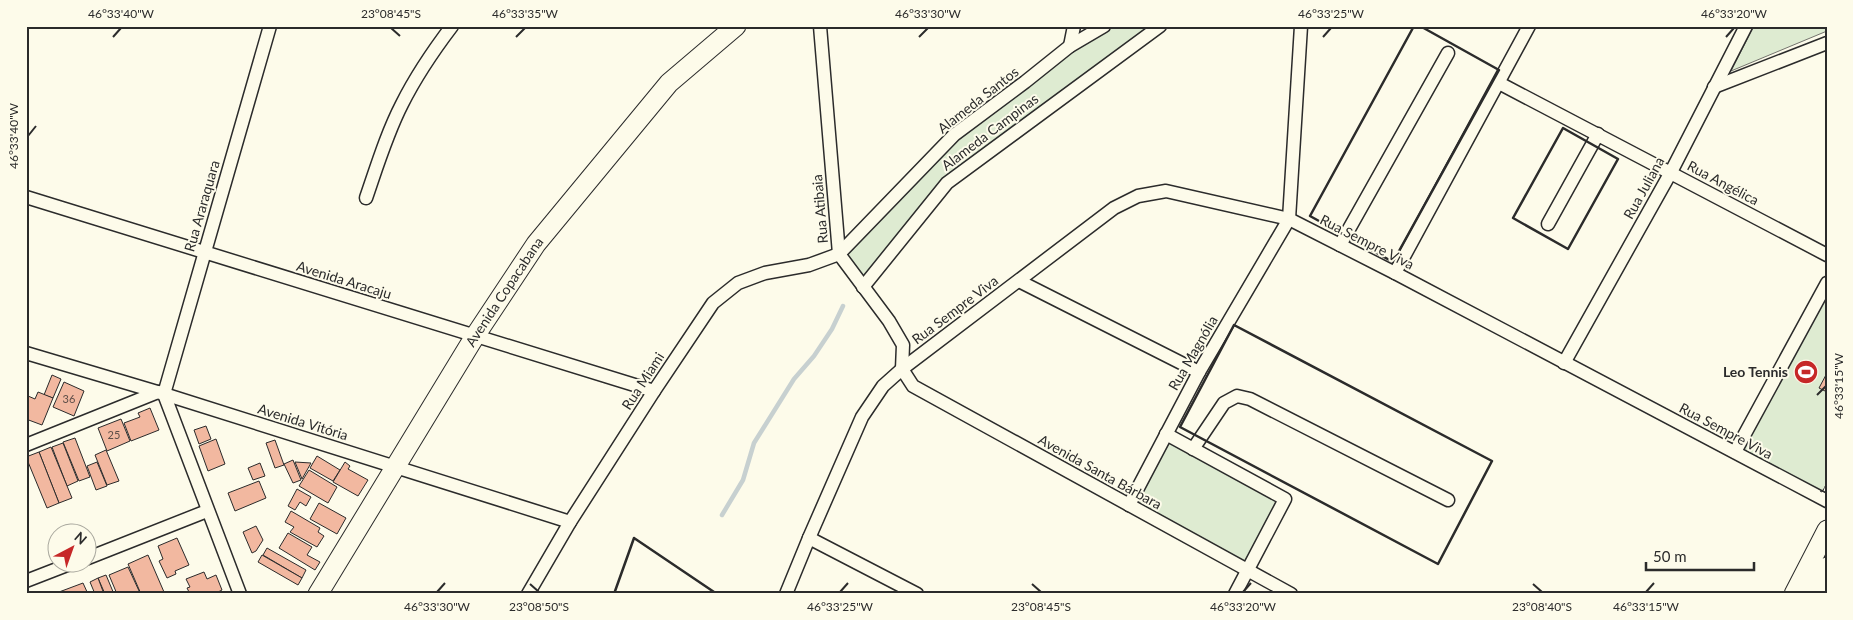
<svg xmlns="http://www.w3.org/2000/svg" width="1853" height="620" font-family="Lato,sans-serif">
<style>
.green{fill:#deebd1;stroke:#74746e}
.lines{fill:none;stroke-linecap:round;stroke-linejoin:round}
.stream{stroke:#c7d0d0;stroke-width:4.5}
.building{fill:#f2b8a0;stroke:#2b2b2b}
.street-casing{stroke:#2b2b2b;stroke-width:15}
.secondary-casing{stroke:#2b2b2b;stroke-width:21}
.street{stroke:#fdfbea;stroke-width:12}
.secondary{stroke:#fdfbea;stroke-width:19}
.fence{stroke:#2b2b2b;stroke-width:1;stroke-dasharray:6 2.5;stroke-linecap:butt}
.wall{stroke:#2b2b2b;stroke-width:2.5}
.ticks{fill:none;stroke:#2b2b2b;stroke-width:2}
.labels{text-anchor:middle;stroke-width:4;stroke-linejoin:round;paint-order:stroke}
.number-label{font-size:11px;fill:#5d4e48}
.street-label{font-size:14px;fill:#2b2b2b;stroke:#fdfbea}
.poi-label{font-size:14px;font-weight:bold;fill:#2b2b2b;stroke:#fdfbea;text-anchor:end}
.neatline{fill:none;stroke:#2b2b2b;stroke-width:2}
.ticks-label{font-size:12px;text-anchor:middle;fill:#2b2b2b}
</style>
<rect width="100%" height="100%" fill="#fdfbea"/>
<!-- green -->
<g class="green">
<path d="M 1104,26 L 1160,26 L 947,183 L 863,287 L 839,254 L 954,135 Z"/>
<path d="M 1754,26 L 1827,26 L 1827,31 L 1731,71 Z"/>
<path d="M 1827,295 L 1827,483 L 1822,492 L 1742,450 Z"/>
<path d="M 1166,434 L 1285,499 L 1247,570 L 1129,505 Z"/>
</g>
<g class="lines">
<!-- stream -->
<path class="stream" d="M 722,515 L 743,480 L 754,443 L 794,379 L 814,356 L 832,329 L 843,306"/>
</g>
<!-- building -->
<g class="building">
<path d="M 1827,373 L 1827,392 L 1819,388 Z"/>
<path d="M 52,375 L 61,379 L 53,398 L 44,395 Z"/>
<path d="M 64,382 L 84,391 L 74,416 L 53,407 Z"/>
<path d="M 38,392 L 53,398 L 42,425 L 26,419 L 28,396 L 35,399 Z"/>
<path d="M 150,408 L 159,430 L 131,441 L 124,423 L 140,417 L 138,413 Z"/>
<path d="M 121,419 L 130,441 L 107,451 L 98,428 Z"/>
<path d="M 206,426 L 211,439 L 199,444 L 194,430 Z"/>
<path d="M 75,438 L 90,477 L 79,481 L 63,442 Z"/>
<path d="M 216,439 L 225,464 L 208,471 L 199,446 Z"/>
<path d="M 275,440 L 284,465 L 275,468 L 266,443 Z"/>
<path d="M 63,443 L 78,481 L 67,486 L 52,447 Z"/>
<path d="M 51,447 L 72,498 L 59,503 L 39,452 Z"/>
<path d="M 106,450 L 119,481 L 107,485 L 95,455 Z"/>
<path d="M 39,452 L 59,503 L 47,508 L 26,457 Z"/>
<path d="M 317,456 L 340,470 L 333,481 L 310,468 Z"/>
<path d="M 293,460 L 301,480 L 293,483 L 284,464 Z"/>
<path d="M 97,462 L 107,486 L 96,490 L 87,466 Z"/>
<path d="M 295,462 L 311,463 L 302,479 Z"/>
<path d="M 345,462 L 350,466 L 348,469 L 368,480 L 358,496 L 333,482 Z"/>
<path d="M 260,463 L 265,476 L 253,480 L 248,468 Z"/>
<path d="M 309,470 L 337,487 L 328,503 L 299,486 Z"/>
<path d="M 259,481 L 266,498 L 235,511 L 228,493 Z"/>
<path d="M 297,489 L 311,497 L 306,506 L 300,502 L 295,510 L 288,506 Z"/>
<path d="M 319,503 L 346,518 L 337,534 L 310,519 Z"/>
<path d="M 291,511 L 320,528 L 318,532 L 324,536 L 317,547 L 290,532 L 294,527 L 285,522 Z"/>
<path d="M 256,526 L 263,540 L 256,551 L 252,553 L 243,532 Z"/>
<path d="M 288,533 L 312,547 L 307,555 L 320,562 L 315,570 L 279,548 Z"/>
<path d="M 177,538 L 189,565 L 175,571 L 176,574 L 167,578 L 159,561 L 163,559 L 158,546 Z"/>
<path d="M 267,548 L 306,570 L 302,578 L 263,555 Z"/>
<path d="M 148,555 L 164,592 L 161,594 L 141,594 L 128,564 Z"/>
<path d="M 262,555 L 302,578 L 298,585 L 258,562 Z"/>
<path d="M 128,567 L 140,593 L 117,594 L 109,575 Z"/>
<path d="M 204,572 L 207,579 L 216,575 L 222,590 L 214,594 L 190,594 L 187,588 L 190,587 L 186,579 Z"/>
<path d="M 106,575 L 114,594 L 105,594 L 98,578 Z"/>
<path d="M 98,578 L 104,594 L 95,594 L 90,582 Z"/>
<path d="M 83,583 L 88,594 L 60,594 L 59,592 Z"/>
</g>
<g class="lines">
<!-- street casing -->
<g class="street-casing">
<g id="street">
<path d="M 820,26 L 839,254 L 889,321 L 903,345 L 902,369"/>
<path d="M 1070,46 L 1074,26"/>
<path d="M 1499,83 L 1827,255"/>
<path d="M 1714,87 L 1827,43"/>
<path d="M 26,197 L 654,391"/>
<path d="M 366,198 C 377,166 387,133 402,104 C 416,76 433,51 452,26"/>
<path d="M 1548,224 L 1598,134"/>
<path d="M 1340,245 L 1448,53"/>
<path d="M 1395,273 L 1529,26"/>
<path d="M 1019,281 L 1199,372"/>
<path d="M 863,287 L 947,183 L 1160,26"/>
<path d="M 26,353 L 164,394 L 570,522"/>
<path d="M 1564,363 L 1671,172 L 1746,26"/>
<path d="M 902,369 L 913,386 L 1291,594"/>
<path d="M 1166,434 L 1285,499 L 1235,594"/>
<path d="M 26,445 L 158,392"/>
<path d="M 1193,449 L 1224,403 L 1237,396 L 1250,399 L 1448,500"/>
<path d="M 1735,452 L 1827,283"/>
<path d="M 1129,505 L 1199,372 L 1289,219 L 1301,26"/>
<path d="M 809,538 L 917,594"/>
<path d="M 88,558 L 207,511"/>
<path d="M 26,581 L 75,562"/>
<path d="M 240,594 L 164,394 L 270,26"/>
<path d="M 528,594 L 570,522 L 654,391 L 713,303 L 738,283 L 765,273 L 809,265 L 839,254 L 954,135 L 1025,82 L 1070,46 L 1104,26"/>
<path d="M 786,594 L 809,538 L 862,417 L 883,386 L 902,369 L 1114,208 L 1138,196 L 1166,191 L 1289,219 L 1395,273 L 1827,501"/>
</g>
</g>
<!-- secondary casing -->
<g class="secondary-casing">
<g id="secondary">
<path id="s1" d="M 318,594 L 475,336 L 536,244 L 669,83 L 736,26"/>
<path d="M 1794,594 L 1827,530"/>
<path d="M 1813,594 L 1827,567"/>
</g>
</g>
<!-- street -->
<use href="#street" class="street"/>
<!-- secondary -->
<use href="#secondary" class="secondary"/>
<!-- fence -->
<path class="fence" d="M 1820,491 L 1822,492 L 1827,483"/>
<!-- wall -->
<g class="wall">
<path d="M 1414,26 L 1310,216 L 1393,262 L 1499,70 L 1420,26"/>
<path d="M 1563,128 L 1618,159 L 1568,249 L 1513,218 Z"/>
<path d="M 1234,325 L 1492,461 L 1438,564 L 1180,427 Z"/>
<path d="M 614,594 L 634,538 L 717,594"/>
</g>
</g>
<!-- ticks -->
<path class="ticks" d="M 391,28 L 400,36M 113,37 L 121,28M 516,37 L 525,28M 919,37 L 928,28M 1323,37 L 1331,28M 1726,37 L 1734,28M 28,136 L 36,126M 1817,395 L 1826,386M 530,584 L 539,592M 1032,584 L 1041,592M 1533,584 L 1542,592M 437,592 L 445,583M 840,592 L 848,583M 1243,592 L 1251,583M 1646,592 L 1654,583"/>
<!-- icons -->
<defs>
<g id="stadium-disc" transform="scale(1.25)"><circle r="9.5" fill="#c62828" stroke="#fdfbea"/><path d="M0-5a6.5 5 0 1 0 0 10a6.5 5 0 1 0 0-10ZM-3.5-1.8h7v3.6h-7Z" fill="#fff"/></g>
</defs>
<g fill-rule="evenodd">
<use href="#stadium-disc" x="1806" y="372"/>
</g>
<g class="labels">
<!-- number labels -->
<g class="number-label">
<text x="69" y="403">36</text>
<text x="114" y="439">25</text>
</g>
<!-- street labels -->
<g class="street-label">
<text transform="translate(978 100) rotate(-38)" y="5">Alameda Santos</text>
<text transform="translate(990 132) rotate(-37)" y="5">Alameda Campinas</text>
<text transform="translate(1723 183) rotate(28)" y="5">Rua Angélica</text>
<text transform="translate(1644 188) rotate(-61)" y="5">Rua Juliana</text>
<text transform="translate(202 206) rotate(-74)" y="5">Rua Araraquara</text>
<text transform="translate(820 209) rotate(-95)" y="5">Rua Atibaia</text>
<text transform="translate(1367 242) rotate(27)" y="5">Rua Sempre Viva</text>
<text transform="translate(344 280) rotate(17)" y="5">Avenida Aracaju</text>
<text dy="5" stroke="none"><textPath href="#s1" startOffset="355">Avenida Copacabana</textPath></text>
<text transform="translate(955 310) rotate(-37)" y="5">Rua Sempre Viva</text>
<text transform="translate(1193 353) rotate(-60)" y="5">Rua Magnólia</text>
<text transform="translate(643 381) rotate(-57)" y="5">Rua Miami</text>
<text transform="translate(303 422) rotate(17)" y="5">Avenida Vitória</text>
<text transform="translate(1726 431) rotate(28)" y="5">Rua Sempre Viva</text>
<text transform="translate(1100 472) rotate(29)" y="5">Avenida Santa Bárbara</text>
</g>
<!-- poi labels -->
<g class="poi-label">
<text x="1788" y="377">Leo Tennis</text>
</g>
</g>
<!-- border -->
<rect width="1853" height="620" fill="none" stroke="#fdfbea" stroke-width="55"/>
<!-- north arrow -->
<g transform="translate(72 548) rotate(41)"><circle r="24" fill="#fdfbea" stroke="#a9a89e"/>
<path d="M0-4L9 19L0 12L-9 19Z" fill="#c62828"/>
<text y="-8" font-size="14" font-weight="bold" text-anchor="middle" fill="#2b2b2b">N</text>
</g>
<!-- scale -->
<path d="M1646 562v8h108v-8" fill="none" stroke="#2b2b2b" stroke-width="2.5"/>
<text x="1653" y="562" font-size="15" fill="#2b2b2b" stroke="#fdfbea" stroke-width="4" paint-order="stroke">50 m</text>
<rect x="28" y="28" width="1798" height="564" class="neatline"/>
<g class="ticks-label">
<text x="121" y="18">46°33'40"W</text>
<text x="391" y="18">23°08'45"S</text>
<text x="525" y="18">46°33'35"W</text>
<text x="928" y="18">46°33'30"W</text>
<text x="1331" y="18">46°33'25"W</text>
<text x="1734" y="18">46°33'20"W</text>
<text transform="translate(14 136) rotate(-90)" y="4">46°33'40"W</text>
<text transform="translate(1839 386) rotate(-90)" y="4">46°33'15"W</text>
<text x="437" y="611">46°33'30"W</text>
<text x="539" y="611">23°08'50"S</text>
<text x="840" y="611">46°33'25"W</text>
<text x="1041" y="611">23°08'45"S</text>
<text x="1243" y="611">46°33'20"W</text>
<text x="1542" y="611">23°08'40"S</text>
<text x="1646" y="611">46°33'15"W</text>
</g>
</svg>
